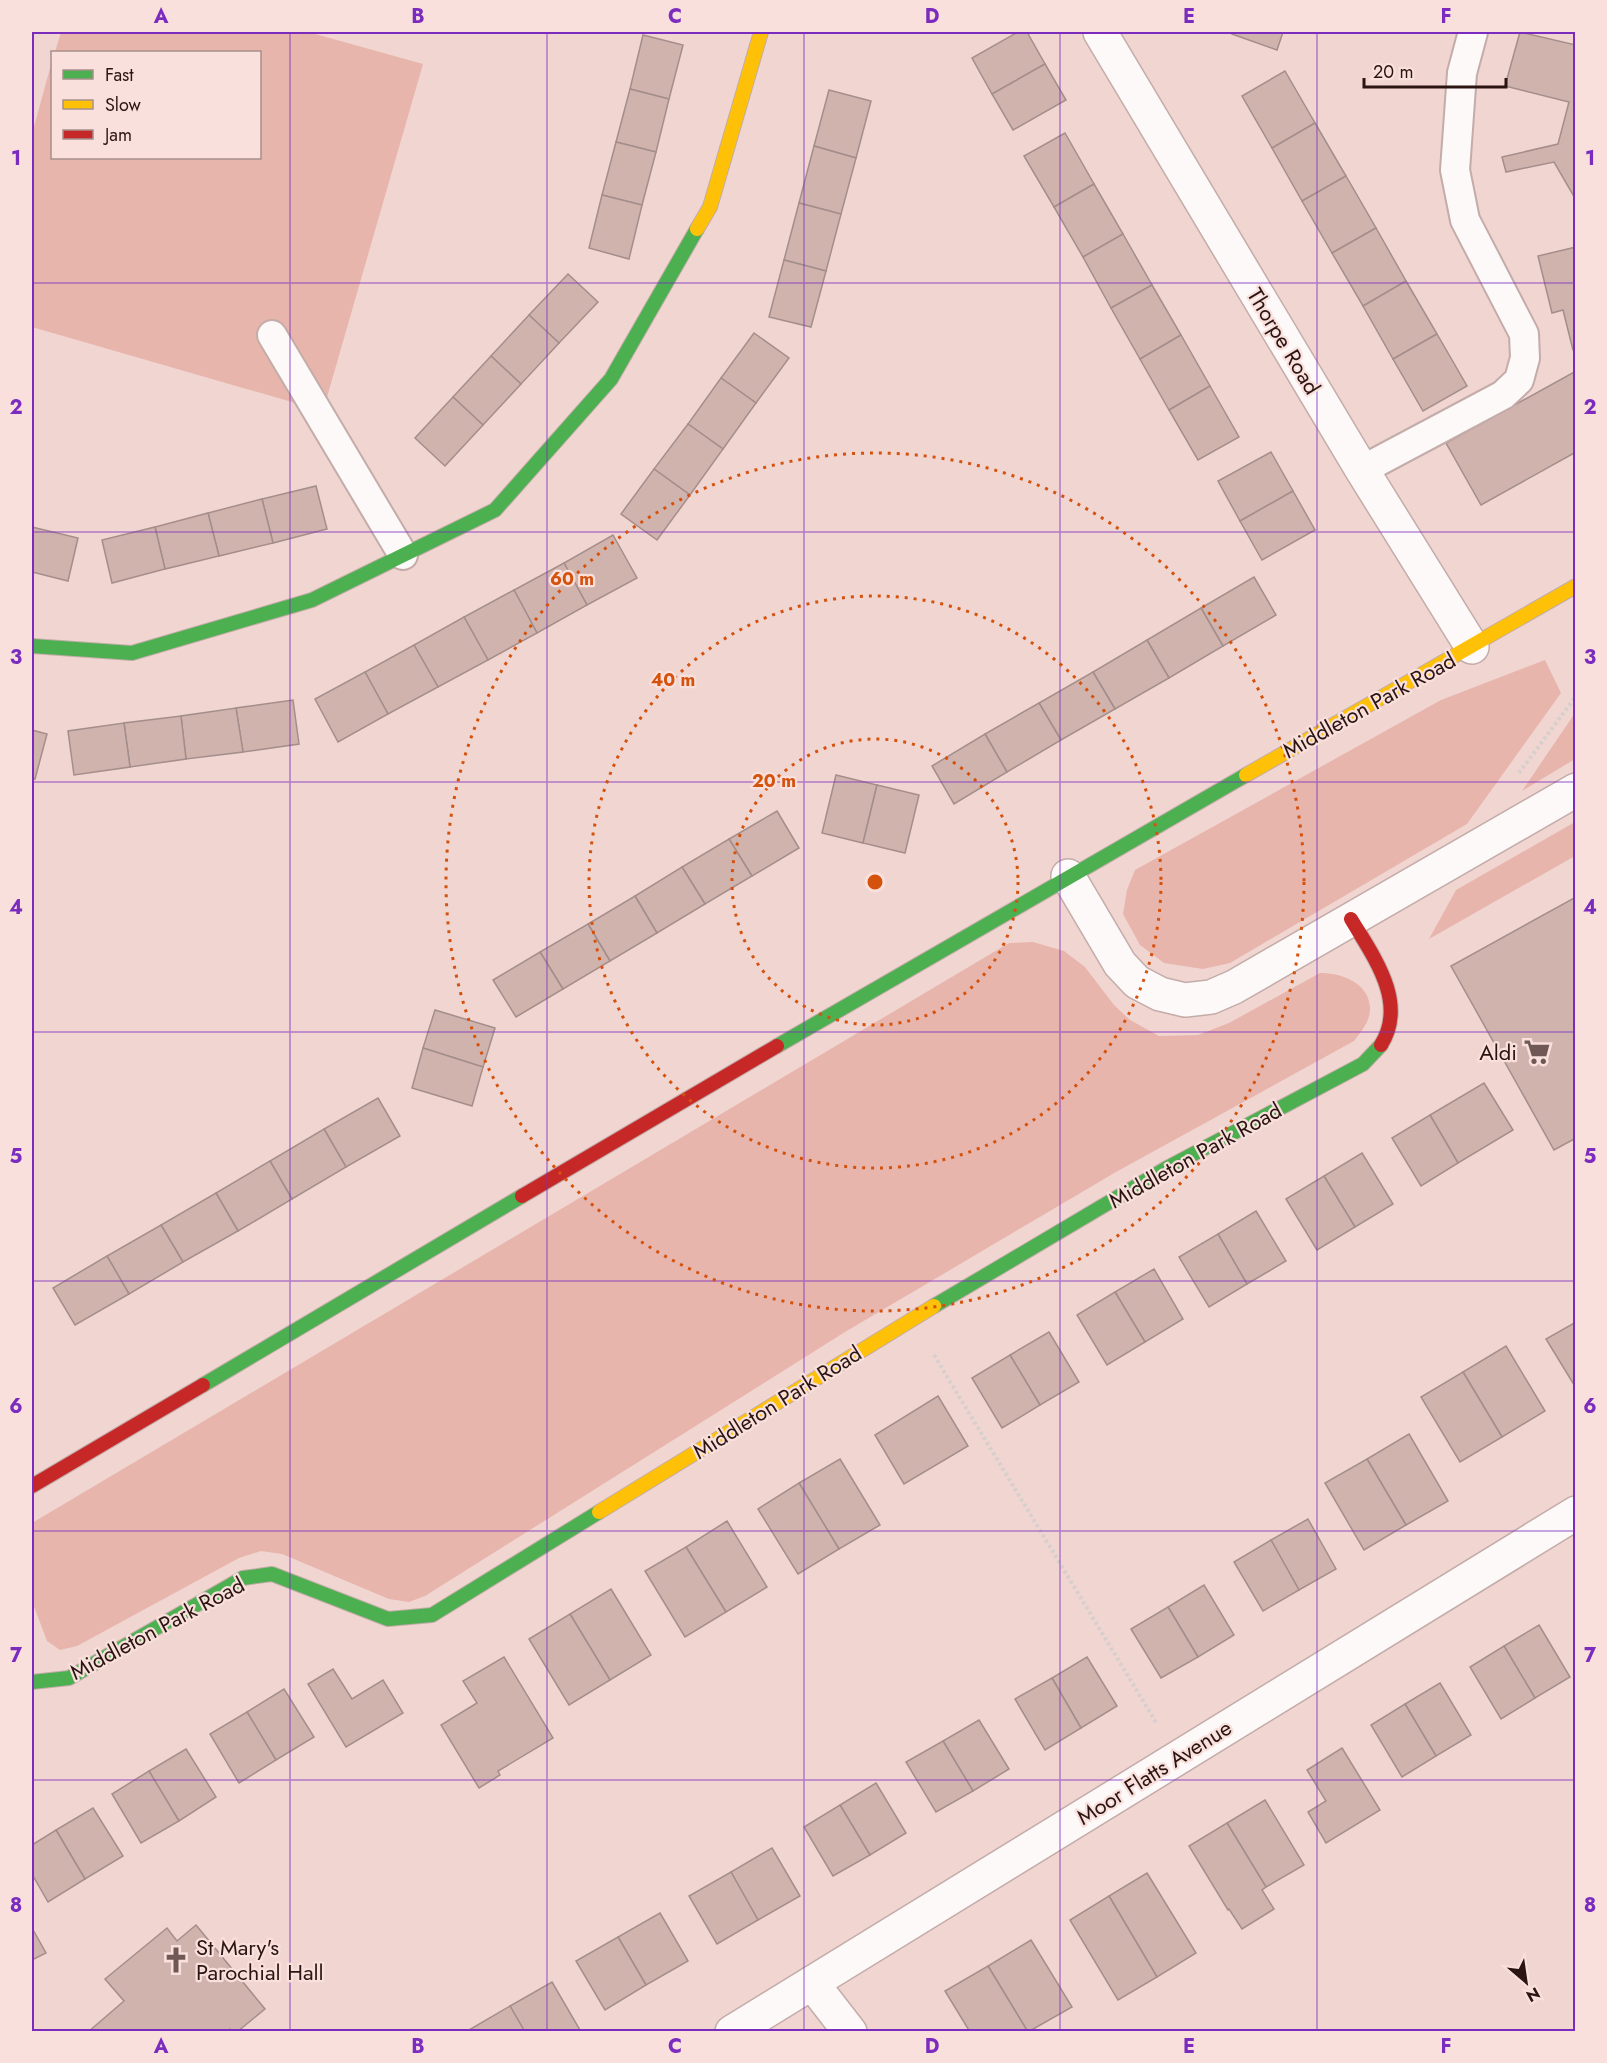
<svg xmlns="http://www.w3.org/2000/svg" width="1607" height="2063" font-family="Jost,sans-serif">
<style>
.green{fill:#e8b5ad}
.building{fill:#d1b3ae;stroke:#a48e8b;stroke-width:1.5}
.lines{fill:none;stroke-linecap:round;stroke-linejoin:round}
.lane-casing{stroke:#c3aca9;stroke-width:32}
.street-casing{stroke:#c3aca9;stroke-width:36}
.fast-casing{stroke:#c3aca9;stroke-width:16}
.slow-casing{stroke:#c3aca9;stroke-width:16}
.jam-casing{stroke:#c3aca9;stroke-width:16}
.path{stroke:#d7cfce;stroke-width:4;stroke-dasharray:3 3;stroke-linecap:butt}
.lane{stroke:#fdf9f8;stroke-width:28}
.street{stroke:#fdf9f8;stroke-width:33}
.fast{stroke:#4caf50;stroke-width:14}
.slow{stroke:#ffc107;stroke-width:14}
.jam{stroke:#c62828;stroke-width:14}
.grid{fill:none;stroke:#7b2cbf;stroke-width:1.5;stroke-opacity:0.55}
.ring{fill:none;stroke:#d5520d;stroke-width:3;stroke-dasharray:3 6}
.labels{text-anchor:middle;stroke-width:4.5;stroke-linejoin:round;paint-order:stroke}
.street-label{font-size:22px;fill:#2a1512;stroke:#f9e0dc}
.poi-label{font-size:22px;fill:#2a1512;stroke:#f9e0dc;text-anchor:end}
.centre{fill:#d5520d;stroke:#f9e0dc;stroke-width:3}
.ring-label{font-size:18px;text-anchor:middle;font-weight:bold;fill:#d5520d;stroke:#f9e0dc;stroke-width:4.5;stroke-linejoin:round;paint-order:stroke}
.neatline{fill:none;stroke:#7b2cbf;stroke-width:2}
.grid-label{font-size:20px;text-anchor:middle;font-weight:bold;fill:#7b2cbf}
</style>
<rect width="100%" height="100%" fill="#f0d5d1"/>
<!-- green -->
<g class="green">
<path d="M 61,32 L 308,32 L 423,64 L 323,411 L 32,327 L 32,134 L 52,61 L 52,158 L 260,158 L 260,52 L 55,52 Z"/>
<path d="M 1545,660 L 1561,693 L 1467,824 L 1230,963 L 1203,969 L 1164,963 L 1140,945 L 1123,914 L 1127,890 L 1135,870 L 1441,700 Z"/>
<path d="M 1575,713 L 1575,759 L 1522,791 Z"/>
<path d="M 1575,822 L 1575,856 L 1429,939 L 1456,890 Z"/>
<path d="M 1033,942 L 1064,951 L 1085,967 L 1114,1005 L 1130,1020 L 1159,1036 L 1198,1035 L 1229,1023 L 1320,973 C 1341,973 1368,982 1370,1007 C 1371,1020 1361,1032 1354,1041 L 1116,1172 L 845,1332 L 425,1596 L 409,1602 L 389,1599 L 282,1554 L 261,1551 L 239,1558 L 77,1646 L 60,1650 L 47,1641 L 32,1601 L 32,1523 L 1009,943 Z"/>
</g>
<!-- building -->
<g class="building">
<path d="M 1018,32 L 1027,32 L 1045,64 L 992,94 L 972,58 Z"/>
<path d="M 1233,32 L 1283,32 L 1277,50 L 1232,34 Z"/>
<path d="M 1520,32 L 1576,45 L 1576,200 L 1554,162 L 1506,172 L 1502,157 L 1558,144 L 1569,102 L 1505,86 Z"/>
<path d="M 643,35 L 683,45 L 669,99 L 630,89 Z"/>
<path d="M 1045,64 L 1066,100 L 1013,130 L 992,94 Z"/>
<path d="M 1285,71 L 1315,123 L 1272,148 L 1242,96 Z"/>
<path d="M 630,89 L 669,99 L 656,152 L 616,142 Z"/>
<path d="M 829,90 L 871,101 L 856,158 L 814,146 Z"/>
<path d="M 1315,123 L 1346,176 L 1302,201 L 1272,148 Z"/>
<path d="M 1065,133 L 1094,184 L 1054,207 L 1024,156 Z"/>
<path d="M 616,142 L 656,152 L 642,205 L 602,195 Z"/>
<path d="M 814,146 L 856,158 L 841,214 L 799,203 Z"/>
<path d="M 1346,176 L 1376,228 L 1332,253 L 1302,201 Z"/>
<path d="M 1094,184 L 1123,234 L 1083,257 L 1054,207 Z"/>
<path d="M 602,195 L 642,205 L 629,259 L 589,248 Z"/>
<path d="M 799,203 L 841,214 L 826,271 L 784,260 Z"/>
<path d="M 1376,228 L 1406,281 L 1363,306 L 1332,253 Z"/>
<path d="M 1123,234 L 1152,285 L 1111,308 L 1083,257 Z"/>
<path d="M 1576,247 L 1576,350 L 1573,350 L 1563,310 L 1552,313 L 1538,256 Z"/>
<path d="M 784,260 L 826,271 L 811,327 L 769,317 Z"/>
<path d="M 568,274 L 598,302 L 559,343 L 529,315 Z"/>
<path d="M 1406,281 L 1437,334 L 1393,359 L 1363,306 Z"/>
<path d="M 1152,285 L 1181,335 L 1140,359 L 1111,308 Z"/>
<path d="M 529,315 L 559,343 L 521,384 L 491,356 Z"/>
<path d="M 754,333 L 789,358 L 756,403 L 721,378 Z"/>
<path d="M 1437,334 L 1467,386 L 1423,411 L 1393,359 Z"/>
<path d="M 1181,335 L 1210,386 L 1169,410 L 1140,359 Z"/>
<path d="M 491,356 L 521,384 L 483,425 L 453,397 Z"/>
<path d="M 1576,371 L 1576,452 L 1481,505 L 1446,443 Z"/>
<path d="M 721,378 L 756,403 L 723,449 L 688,424 Z"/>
<path d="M 1210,386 L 1239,437 L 1198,460 L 1169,410 Z"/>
<path d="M 453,397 L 483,425 L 445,466 L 415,438 Z"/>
<path d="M 688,424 L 723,449 L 690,495 L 654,469 Z"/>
<path d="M 1271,452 L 1293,491 L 1240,521 L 1218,481 Z"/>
<path d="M 654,469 L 690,495 L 657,540 L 621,514 Z"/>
<path d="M 316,486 L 327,529 L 273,543 L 262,499 Z"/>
<path d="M 1293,491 L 1315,530 L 1262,560 L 1240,521 Z"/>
<path d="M 262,499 L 273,543 L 219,556 L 208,513 Z"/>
<path d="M 208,513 L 219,556 L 165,569 L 155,527 Z"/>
<path d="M 32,527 L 78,538 L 68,581 L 32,572 Z"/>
<path d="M 155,527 L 165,569 L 112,583 L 102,540 Z"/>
<path d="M 613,535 L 637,578 L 587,605 L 564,563 Z"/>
<path d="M 564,563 L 587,605 L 537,633 L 514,590 Z"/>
<path d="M 1254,577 L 1276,615 L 1223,646 L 1201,608 Z"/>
<path d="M 514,590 L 537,633 L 488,660 L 464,617 Z"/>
<path d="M 1201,608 L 1223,646 L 1169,678 L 1147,640 Z"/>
<path d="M 464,617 L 488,660 L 438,687 L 414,645 Z"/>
<path d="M 1147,640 L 1169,678 L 1115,709 L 1093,672 Z"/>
<path d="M 414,645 L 438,687 L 388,714 L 365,672 Z"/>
<path d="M 365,672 L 388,714 L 338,742 L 315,699 Z"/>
<path d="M 1093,672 L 1115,709 L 1061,740 L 1039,703 Z"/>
<path d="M 293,700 L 299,744 L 243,752 L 236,708 Z"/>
<path d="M 1039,703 L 1061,740 L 1007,772 L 985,734 Z"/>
<path d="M 236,708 L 243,752 L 186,759 L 181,716 Z"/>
<path d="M 181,716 L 186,759 L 130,767 L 124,723 Z"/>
<path d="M 124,723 L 130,767 L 74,775 L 68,731 Z"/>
<path d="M 32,730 L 47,734 L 35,779 L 32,778 Z"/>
<path d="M 985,734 L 1007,772 L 954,804 L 932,766 Z"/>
<path d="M 836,775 L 877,785 L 863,843 L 822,833 Z"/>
<path d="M 877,785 L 919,795 L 905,853 L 863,843 Z"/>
<path d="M 777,811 L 799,848 L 752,876 L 729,839 Z"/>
<path d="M 729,839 L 752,876 L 705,904 L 682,867 Z"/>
<path d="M 682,867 L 705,904 L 657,933 L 635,896 Z"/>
<path d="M 635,896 L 657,933 L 610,961 L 588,924 Z"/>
<path d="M 1576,897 L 1576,1138 L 1554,1150 L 1451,966 Z"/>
<path d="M 588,924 L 610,961 L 563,989 L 540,952 Z"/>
<path d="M 540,952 L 563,989 L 516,1017 L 493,980 Z"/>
<path d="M 435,1010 L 495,1028 L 483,1067 L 423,1048 Z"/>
<path d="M 423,1048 L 483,1067 L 472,1106 L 412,1088 Z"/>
<path d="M 1484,1083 L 1513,1130 L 1458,1163 L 1430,1115 Z"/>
<path d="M 378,1098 L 400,1136 L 346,1167 L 324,1129 Z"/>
<path d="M 1430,1115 L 1458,1163 L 1421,1186 L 1392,1138 Z"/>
<path d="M 324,1129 L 346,1167 L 292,1199 L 270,1161 Z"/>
<path d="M 1362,1153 L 1393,1204 L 1355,1227 L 1324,1176 Z"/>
<path d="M 270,1161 L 292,1199 L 238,1231 L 216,1193 Z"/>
<path d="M 1324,1176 L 1355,1227 L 1317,1250 L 1286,1199 Z"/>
<path d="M 216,1193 L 238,1231 L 183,1262 L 161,1225 Z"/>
<path d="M 1256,1211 L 1286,1261 L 1247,1284 L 1218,1234 Z"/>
<path d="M 161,1225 L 183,1262 L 129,1294 L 107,1256 Z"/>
<path d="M 1218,1234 L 1247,1284 L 1209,1307 L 1179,1257 Z"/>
<path d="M 107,1256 L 129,1294 L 75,1325 L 53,1288 Z"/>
<path d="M 1154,1269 L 1183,1319 L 1145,1342 L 1115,1292 Z"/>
<path d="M 1115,1292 L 1145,1342 L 1107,1365 L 1077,1315 Z"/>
<path d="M 1576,1322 L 1576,1388 L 1546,1339 Z"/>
<path d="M 1049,1332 L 1079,1382 L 1040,1405 L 1010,1355 Z"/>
<path d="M 1506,1346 L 1545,1411 L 1502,1437 L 1463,1372 Z"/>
<path d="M 1010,1355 L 1040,1405 L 1002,1428 L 972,1378 Z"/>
<path d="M 1463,1372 L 1502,1437 L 1460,1462 L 1421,1397 Z"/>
<path d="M 938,1396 L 968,1446 L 904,1484 L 875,1435 Z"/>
<path d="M 1409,1434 L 1448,1501 L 1406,1525 L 1367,1459 Z"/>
<path d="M 840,1459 L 880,1525 L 839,1549 L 799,1483 Z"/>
<path d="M 1367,1459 L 1406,1525 L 1364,1550 L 1325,1483 Z"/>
<path d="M 799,1483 L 839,1549 L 798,1574 L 758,1509 Z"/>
<path d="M 1308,1519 L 1336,1569 L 1299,1590 L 1271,1540 Z"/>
<path d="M 727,1521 L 767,1587 L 726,1612 L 686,1547 Z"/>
<path d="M 1271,1540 L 1299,1590 L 1263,1611 L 1234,1562 Z"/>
<path d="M 686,1547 L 726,1612 L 685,1637 L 645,1571 Z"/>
<path d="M 1204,1585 L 1234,1635 L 1198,1657 L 1168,1607 Z"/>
<path d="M 611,1589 L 651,1655 L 610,1680 L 570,1614 Z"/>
<path d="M 1168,1607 L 1198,1657 L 1161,1678 L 1131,1629 Z"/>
<path d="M 570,1614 L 610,1680 L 569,1705 L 529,1639 Z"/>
<path d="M 1539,1625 L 1570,1677 L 1535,1698 L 1504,1646 Z"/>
<path d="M 1504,1646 L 1535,1698 L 1501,1719 L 1470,1667 Z"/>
<path d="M 504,1657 L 553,1738 L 498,1771 L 500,1775 L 479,1788 L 441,1725 L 477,1703 L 463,1681 Z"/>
<path d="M 1087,1657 L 1117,1706 L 1081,1728 L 1052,1678 Z"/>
<path d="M 333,1669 L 352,1699 L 383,1680 L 403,1713 L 346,1747 L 308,1684 Z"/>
<path d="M 1052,1678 L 1081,1728 L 1045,1750 L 1015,1699 Z"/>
<path d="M 1440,1683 L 1471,1735 L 1436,1756 L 1405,1704 Z"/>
<path d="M 284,1689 L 314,1737 L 276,1760 L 247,1712 Z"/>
<path d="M 1405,1704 L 1436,1756 L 1402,1777 L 1371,1725 Z"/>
<path d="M 247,1712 L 276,1760 L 239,1783 L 210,1734 Z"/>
<path d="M 979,1720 L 1009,1769 L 973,1791 L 943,1741 Z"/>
<path d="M 943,1741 L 973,1791 L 936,1812 L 906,1762 Z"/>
<path d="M 1342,1748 L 1380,1810 L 1326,1843 L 1308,1812 L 1326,1801 L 1307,1770 Z"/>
<path d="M 186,1749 L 216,1797 L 179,1821 L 149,1771 Z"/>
<path d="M 149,1771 L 179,1821 L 141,1843 L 112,1794 Z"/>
<path d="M 876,1783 L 906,1833 L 870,1855 L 840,1805 Z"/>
<path d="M 1265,1800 L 1304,1865 L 1266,1887 L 1227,1823 Z"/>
<path d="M 840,1805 L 870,1855 L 833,1876 L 804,1827 Z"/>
<path d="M 93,1808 L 123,1856 L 85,1879 L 56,1830 Z"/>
<path d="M 1227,1823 L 1266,1887 L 1262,1890 L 1274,1909 L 1242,1929 L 1229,1909 L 1228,1910 L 1189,1846 Z"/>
<path d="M 56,1830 L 85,1879 L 48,1902 L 32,1874 L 32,1845 Z"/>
<path d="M 772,1848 L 800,1896 L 758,1920 L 731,1872 Z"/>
<path d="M 731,1872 L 758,1920 L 717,1944 L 689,1896 Z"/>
<path d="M 1147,1873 L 1196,1953 L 1157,1977 L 1109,1896 Z"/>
<path d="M 1109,1896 L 1157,1977 L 1118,2000 L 1070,1920 Z"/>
<path d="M 660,1913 L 688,1961 L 646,1985 L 618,1937 Z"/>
<path d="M 196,1925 L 265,2009 L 237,2032 L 233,2032 L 230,2029 L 227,2032 L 88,2032 L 124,2001 L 105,1979 L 167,1928 L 177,1941 Z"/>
<path d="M 32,1928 L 46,1953 L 32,1960 Z"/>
<path d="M 618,1937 L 646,1985 L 605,2010 L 576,1961 Z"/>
<path d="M 1031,1940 L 1072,2007 L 1028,2032 L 988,1966 Z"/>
<path d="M 988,1966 L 1028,2032 L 970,2032 L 945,1991 Z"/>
<path d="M 552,1982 L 580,2030 L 525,2032 L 510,2006 Z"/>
<path d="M 510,2006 L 525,2032 L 469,2032 L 469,2030 Z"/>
</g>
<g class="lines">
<!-- lane casing -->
<g class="lane-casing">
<g id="lane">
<path d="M 272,335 L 403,555"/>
<path d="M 1362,470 L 1503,395 L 1519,380 L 1525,358 L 1524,334 L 1465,220 L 1455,170 L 1462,73 L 1473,32"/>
</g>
</g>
<!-- street casing -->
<g class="street-casing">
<g id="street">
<path d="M 1100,32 L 1362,470 L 1472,647"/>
<path d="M 1068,876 L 1120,964 L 1137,982 L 1160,994 L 1185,1000 L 1211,997 L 1234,987 L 1576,790"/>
<path d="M 812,1983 L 850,2032"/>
<path d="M 732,2032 L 1576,1513"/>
</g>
</g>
<!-- fast casing -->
<g class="fast-casing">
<g id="fast">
<path d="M 32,646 L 132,653 L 312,600 L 495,510 L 611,379 L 697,229"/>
<path d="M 777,1046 L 1246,775"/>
<path d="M 934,1306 L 1167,1168 L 1363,1064 L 1381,1045"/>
<path d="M 203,1385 L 522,1196"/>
<path d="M 32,1682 L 69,1678 L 243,1578 L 272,1574 L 388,1619 L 432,1615 L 599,1512"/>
</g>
</g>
<!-- slow casing -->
<g class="slow-casing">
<g id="slow">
<path d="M 697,229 L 710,207 L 761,32"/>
<path d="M 1246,775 L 1576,586"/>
<path d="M 599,1512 L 934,1306"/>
</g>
</g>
<!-- jam casing -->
<g class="jam-casing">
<g id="jam">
<path d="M 1351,919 C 1373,956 1408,1002 1381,1045"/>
<path d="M 522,1196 L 777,1046"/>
<path d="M 32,1486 L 203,1385"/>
</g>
</g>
<!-- path -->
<g class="path">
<path d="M 1519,773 L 1576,696"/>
<path d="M 934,1355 L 1157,1724"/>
</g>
<!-- lane -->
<use href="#lane" class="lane"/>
<!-- street -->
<use href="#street" class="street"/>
<!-- fast -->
<use href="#fast" class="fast"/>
<!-- slow -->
<use href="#slow" class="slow"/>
<!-- jam -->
<use href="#jam" class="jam"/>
</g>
<!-- grid -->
<path class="grid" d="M 290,32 L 290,2032M 547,32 L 547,2032M 804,32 L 804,2032M 1060,32 L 1060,2032M 1317,32 L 1317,2032M 32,283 L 1576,283M 32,532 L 1576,532M 32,782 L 1576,782M 32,1032 L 1576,1032M 32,1281 L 1576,1281M 32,1531 L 1576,1531M 32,1780 L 1576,1780"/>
<!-- distance rings -->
<g class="ring">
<circle cx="875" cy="882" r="143"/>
<circle cx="875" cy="882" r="286"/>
<circle cx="875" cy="882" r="429"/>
</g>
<!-- icons -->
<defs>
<g id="supermarket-bare" transform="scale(2.07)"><path d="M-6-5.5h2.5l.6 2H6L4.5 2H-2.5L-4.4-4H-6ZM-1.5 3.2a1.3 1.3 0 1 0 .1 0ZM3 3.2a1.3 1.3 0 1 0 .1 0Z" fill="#6f5855" stroke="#f9e0dc" stroke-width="2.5" paint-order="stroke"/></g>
<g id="church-bare" transform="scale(2.07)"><path d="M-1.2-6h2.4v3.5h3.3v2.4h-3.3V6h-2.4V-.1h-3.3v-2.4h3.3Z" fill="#6f5855" stroke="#f9e0dc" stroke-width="2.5" paint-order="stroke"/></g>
</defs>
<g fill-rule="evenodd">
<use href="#supermarket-bare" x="1537" y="1052"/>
<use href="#church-bare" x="176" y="1960"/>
</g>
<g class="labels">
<!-- street labels -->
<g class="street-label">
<text transform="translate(1284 341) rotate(59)" y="8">Thorpe Road</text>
<text transform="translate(1369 705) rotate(-29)" y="8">Middleton Park Road</text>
<text transform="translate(1195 1155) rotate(-29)" y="8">Middleton Park Road</text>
<text transform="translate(777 1402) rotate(-32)" y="8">Middleton Park Road</text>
<text transform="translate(157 1628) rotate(-28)" y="8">Middleton Park Road</text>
<text transform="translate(1154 1772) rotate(-32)" y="8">Moor Flatts Avenue</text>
</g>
<!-- poi labels -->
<g class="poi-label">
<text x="1517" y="1060">Aldi</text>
<text x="196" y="1955" text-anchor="start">St Mary's<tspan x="196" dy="25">Parochial Hall</tspan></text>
</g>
</g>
<circle cx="875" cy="882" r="9" class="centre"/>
<g class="ring-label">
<text x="572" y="585">60 m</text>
<text x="673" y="686">40 m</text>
<text x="774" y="787">20 m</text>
</g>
<!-- border -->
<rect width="1607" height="2063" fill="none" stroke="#f9e0dc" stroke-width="66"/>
<!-- legend -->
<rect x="51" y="51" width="210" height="108" fill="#f9e0dc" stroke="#a68f8b" stroke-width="1.5"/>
<rect x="63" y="70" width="30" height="9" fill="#4caf50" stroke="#a68f8b" stroke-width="1.5"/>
<text x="105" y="81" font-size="18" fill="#2a1512">Fast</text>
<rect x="63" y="100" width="30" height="9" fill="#ffc107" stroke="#a68f8b" stroke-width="1.5"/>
<text x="105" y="111" font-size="18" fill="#2a1512">Slow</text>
<rect x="63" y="130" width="30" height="9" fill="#c62828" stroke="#a68f8b" stroke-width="1.5"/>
<text x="105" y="141" font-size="18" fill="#2a1512">Jam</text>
<!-- north arrow -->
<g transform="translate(1526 1982) rotate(151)" stroke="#f9e0dc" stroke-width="4.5" paint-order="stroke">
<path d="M0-4.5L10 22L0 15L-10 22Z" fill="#2a1512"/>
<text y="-9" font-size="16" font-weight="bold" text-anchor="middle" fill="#2a1512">N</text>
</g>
<!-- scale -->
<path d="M1364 78v9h142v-9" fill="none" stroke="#2a1512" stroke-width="3"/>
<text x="1373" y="78" font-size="18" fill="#2a1512" stroke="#f9e0dc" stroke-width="4.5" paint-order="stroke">20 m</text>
<rect x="33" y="33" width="1541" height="1997" class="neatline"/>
<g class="grid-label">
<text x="161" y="23">A</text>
<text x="418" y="23">B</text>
<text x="675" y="23">C</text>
<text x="932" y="23">D</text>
<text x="1189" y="23">E</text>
<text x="1446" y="23">F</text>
<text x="16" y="165">1</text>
<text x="1590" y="165">1</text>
<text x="16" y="414">2</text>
<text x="1590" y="414">2</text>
<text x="16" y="664">3</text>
<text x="1590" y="664">3</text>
<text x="16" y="914">4</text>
<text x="1590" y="914">4</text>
<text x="16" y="1163">5</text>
<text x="1590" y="1163">5</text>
<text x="16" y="1413">6</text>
<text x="1590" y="1413">6</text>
<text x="16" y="1662">7</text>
<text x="1590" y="1662">7</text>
<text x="16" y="1912">8</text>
<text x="1590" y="1912">8</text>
<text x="161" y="2053">A</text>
<text x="418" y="2053">B</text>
<text x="675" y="2053">C</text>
<text x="932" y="2053">D</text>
<text x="1189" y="2053">E</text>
<text x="1446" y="2053">F</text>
</g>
</svg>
